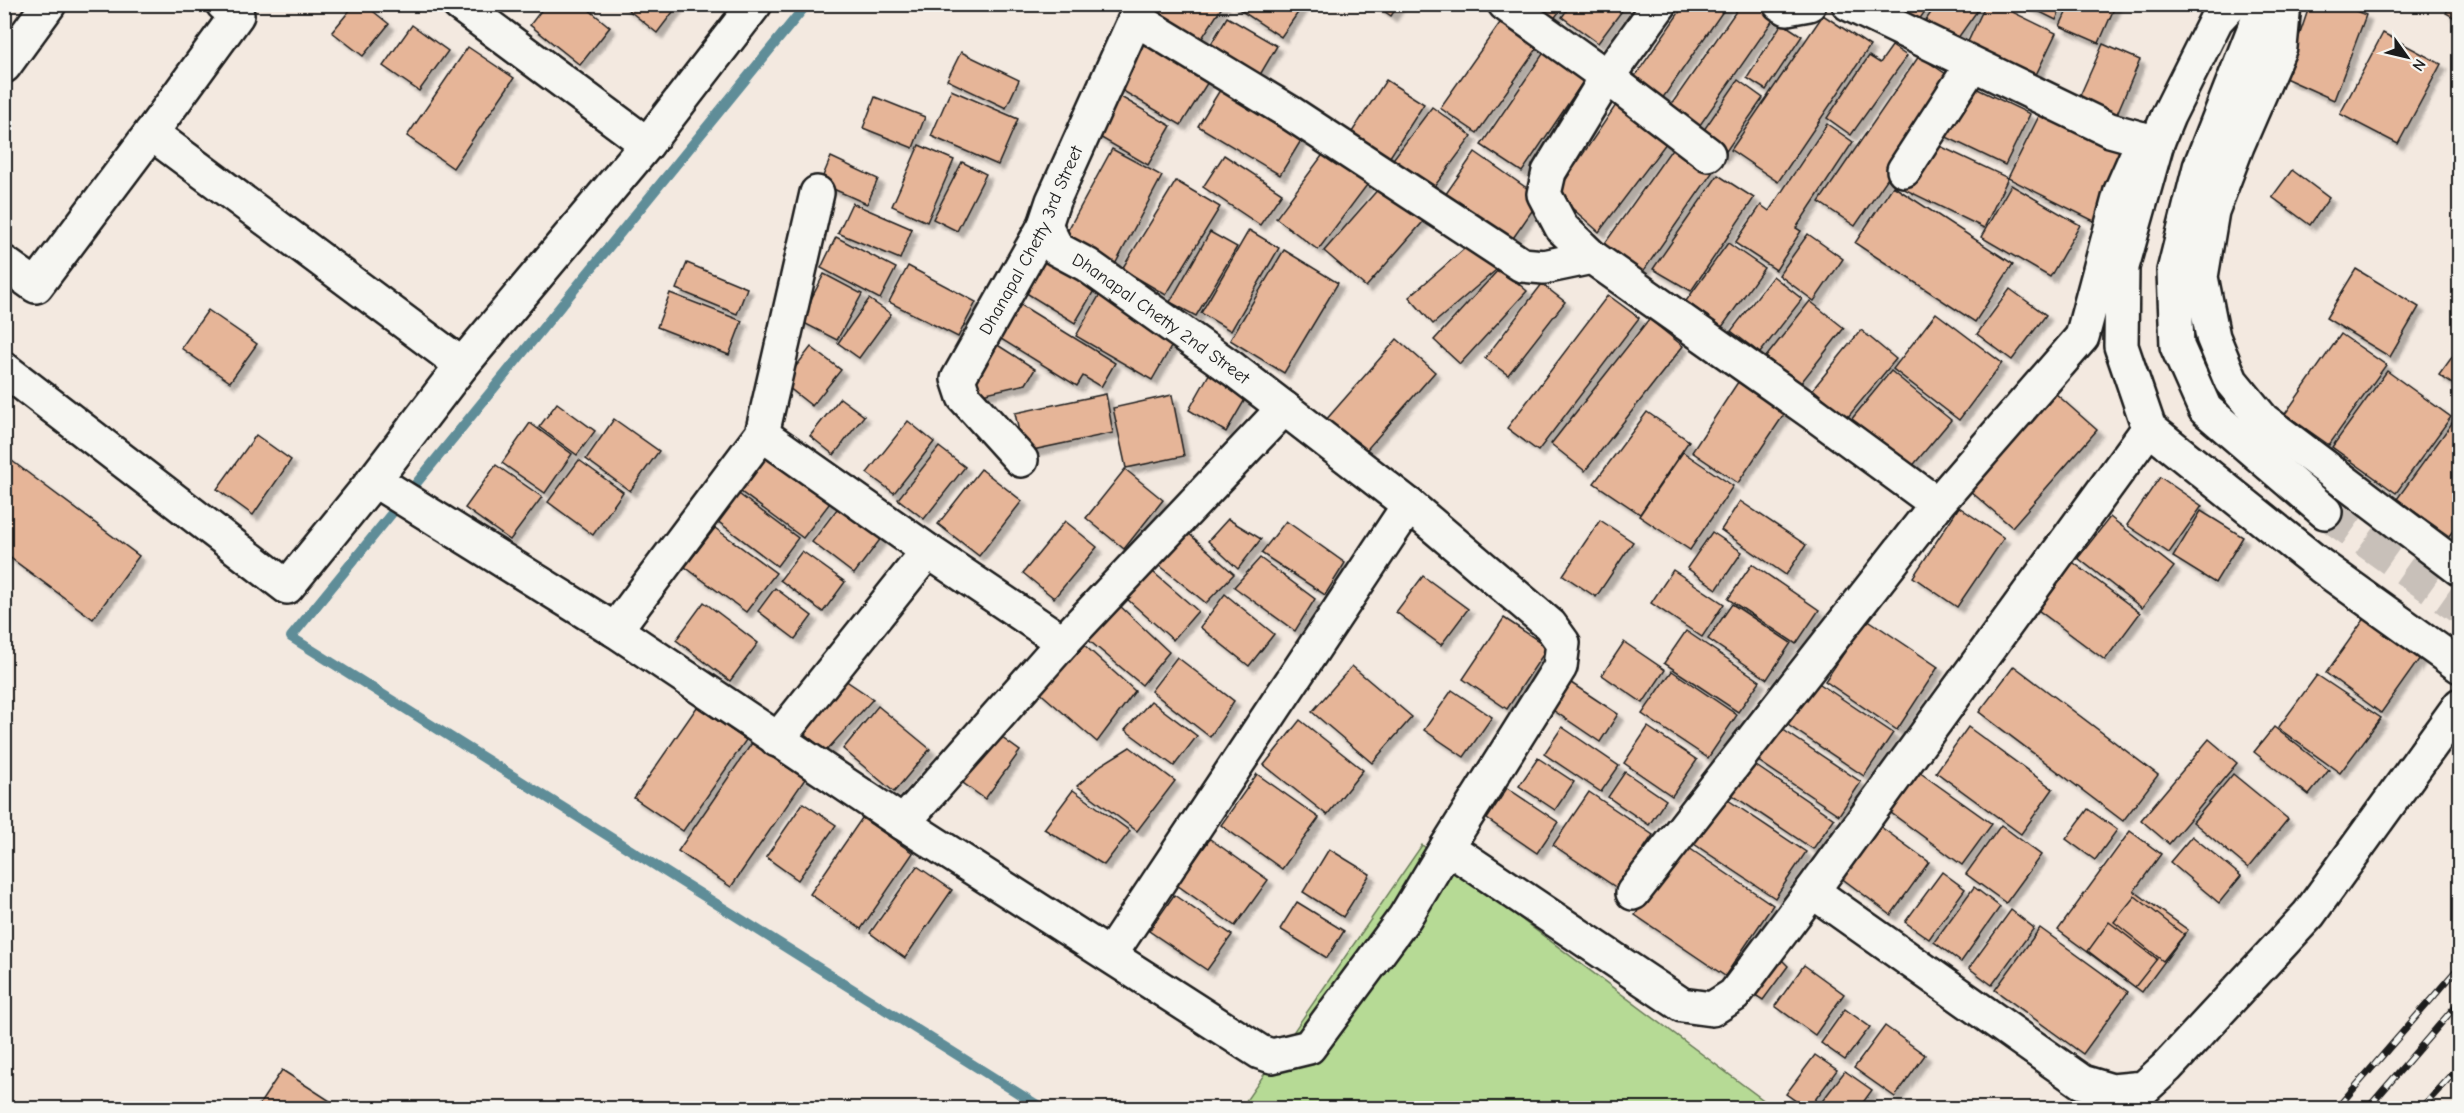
<svg xmlns="http://www.w3.org/2000/svg" width="2464" height="1113" font-family="'Comic Neue',sans-serif">
<style>
.green{fill:#b6da95;stroke:#697b58;stroke-width:1.5}
.lines{fill:none;stroke-linecap:round;stroke-linejoin:round}
.stream{stroke:#5f8d98;stroke-width:10}
.building{fill:#e6b598;stroke:#1c1c1c;stroke-width:1.5;filter:url(#shadow)}
.tertiary-tunnel{stroke:#c8c0b9;stroke-width:33;stroke-dasharray:33 16;stroke-linecap:butt}
.minor-casing{stroke:#1c1c1c;stroke-width:38}
.tertiary-casing{stroke:#1c1c1c;stroke-width:38}
.minor{stroke:#f6f6f2;stroke-width:33}
.tertiary{stroke:#f6f6f2;stroke-width:33}
.rail-casing{stroke:#1c1c1c;stroke-width:7}
.rail{stroke:#f6f6f2;stroke-width:4.5;stroke-dasharray:14;stroke-linecap:butt}
.labels{text-anchor:middle;stroke-width:5;stroke-linejoin:round;paint-order:stroke}
.street-label{font-size:18px;fill:#1c1c1c;stroke:#f6f6f2}
</style>
<defs>
<filter id="shadow"><feDropShadow dx="5.5" dy="5.5" stdDeviation="1.5" flood-color="#0004"/></filter>
</defs>
<rect width="100%" height="100%" fill="#f3e9e0"/>
<filter id="ink" filterUnits="userSpaceOnUse"><feTurbulence type="fractalNoise" baseFrequency=".0167" numOctaves="2"/><feDisplacementMap in="SourceGraphic" scale="12" xChannelSelector="R" yChannelSelector="G"/><feConvolveMatrix kernelMatrix="1 2 1 2 8 2 1 2 1" color-interpolation-filters="sRGB"/></filter>
<g filter="url(#ink)">
<!-- green -->
<path class="green" d="M 1422,845 L 1774,1108 L 1241,1108 Z"/>
<g class="lines">
<!-- stream -->
<path class="stream" d="M 807,4 L 291,637 L 1042,1108"/>
</g>
<!-- building -->
<g class="building">
<path d="M 355,4 L 364,4 L 389,24 L 363,56 L 332,32 Z"/>
<path d="M 546,4 L 582,4 L 610,27 L 580,65 L 530,25 Z"/>
<path d="M 621,4 L 679,4 L 657,33 Z"/>
<path d="M 1148,4 L 1224,4 L 1195,49 Z"/>
<path d="M 1231,4 L 1304,4 L 1281,37 Z"/>
<path d="M 1374,4 L 1399,4 L 1391,16 Z"/>
<path d="M 1532,4 L 1565,4 L 1553,20 Z"/>
<path d="M 1571,4 L 1627,4 L 1598,43 L 1562,17 Z"/>
<path d="M 1685,4 L 1728,4 L 1662,99 L 1633,79 Z"/>
<path d="M 1741,4 L 1772,4 L 1780,10 L 1693,135 L 1664,115 Z"/>
<path d="M 1897,4 L 1930,4 L 1919,20 Z"/>
<path d="M 1937,4 L 1982,4 L 1953,45 L 1923,24 Z"/>
<path d="M 1986,4 L 1996,4 L 2056,33 L 2032,83 L 1964,50 Z"/>
<path d="M 2024,4 L 2063,4 L 2056,20 Z"/>
<path d="M 2070,4 L 2116,4 L 2099,43 L 2060,26 Z"/>
<path d="M 2310,4 L 2338,4 L 2366,15 L 2334,100 L 2285,78 Z"/>
<path d="M 2451,4 L 2460,4 L 2460,21 L 2446,13 Z"/>
<path d="M 1823,15 L 1870,46 L 1778,182 L 1731,150 Z"/>
<path d="M 1227,17 L 1277,46 L 1254,85 L 1205,54 Z"/>
<path d="M 1502,20 L 1539,46 L 1477,133 L 1440,108 Z"/>
<path d="M 1782,23 L 1802,36 L 1766,90 L 1747,78 Z"/>
<path d="M 412,25 L 448,51 L 419,91 L 383,66 Z"/>
<path d="M 2383,33 L 2441,64 L 2398,144 L 2340,114 Z"/>
<path d="M 1141,36 L 1211,77 L 1181,125 L 1113,85 Z"/>
<path d="M 2103,44 L 2140,60 L 2113,123 L 2075,107 Z"/>
<path d="M 1892,46 L 1907,56 L 1851,135 L 1827,118 L 1869,56 L 1880,63 Z"/>
<path d="M 468,47 L 514,78 L 453,168 L 407,136 Z"/>
<path d="M 1547,48 L 1587,76 L 1522,172 L 1481,145 Z"/>
<path d="M 961,52 L 1019,80 L 1006,108 L 947,80 Z"/>
<path d="M 1919,56 L 1955,80 L 1855,226 L 1819,202 Z"/>
<path d="M 1386,80 L 1424,104 L 1388,160 L 1350,135 Z"/>
<path d="M 1738,80 L 1763,98 L 1722,157 L 1697,140 Z"/>
<path d="M 1965,83 L 2030,114 L 2005,165 L 1940,134 Z"/>
<path d="M 1223,85 L 1305,134 L 1280,175 L 1198,126 Z"/>
<path d="M 951,90 L 1018,119 L 998,165 L 931,136 Z"/>
<path d="M 1114,93 L 1171,126 L 1148,165 L 1091,132 Z"/>
<path d="M 875,97 L 925,117 L 913,148 L 863,128 Z"/>
<path d="M 1618,102 L 1670,138 L 1599,232 L 1556,194 Z"/>
<path d="M 1432,107 L 1472,136 L 1431,191 L 1391,162 Z"/>
<path d="M 2042,110 L 2128,152 L 2094,221 L 2008,178 Z"/>
<path d="M 1827,124 L 1853,142 L 1796,228 L 1801,231 L 1776,270 L 1735,243 L 1761,205 L 1769,211 Z"/>
<path d="M 1927,140 L 2008,178 L 1984,228 L 1904,189 Z"/>
<path d="M 1676,143 L 1714,170 L 1642,273 L 1603,246 Z"/>
<path d="M 919,145 L 954,160 L 927,222 L 892,206 Z"/>
<path d="M 1112,149 L 1162,176 L 1112,270 L 1061,243 Z"/>
<path d="M 1327,149 L 1370,181 L 1318,250 L 1276,218 Z"/>
<path d="M 1475,152 L 1541,198 L 1509,244 L 1443,198 Z"/>
<path d="M 1224,155 L 1282,193 L 1260,225 L 1203,187 Z"/>
<path d="M 831,157 L 878,179 L 867,204 L 820,183 Z"/>
<path d="M 962,162 L 986,174 L 957,231 L 933,219 Z"/>
<path d="M 2292,170 L 2329,198 L 2310,225 L 2272,197 Z"/>
<path d="M 1718,175 L 1754,198 L 1691,291 L 1653,269 Z"/>
<path d="M 1387,179 L 1429,215 L 1366,287 L 1324,251 Z"/>
<path d="M 1176,181 L 1220,207 L 1166,295 L 1122,269 Z"/>
<path d="M 2011,185 L 2080,225 L 2050,277 L 1981,237 Z"/>
<path d="M 1893,186 L 2013,264 L 1975,322 L 1855,243 Z"/>
<path d="M 852,203 L 912,229 L 900,259 L 838,233 Z"/>
<path d="M 1249,230 L 1279,248 L 1231,331 L 1201,313 Z"/>
<path d="M 1210,232 L 1237,247 L 1196,316 L 1170,302 Z"/>
<path d="M 1808,234 L 1843,259 L 1814,301 L 1779,275 Z"/>
<path d="M 836,237 L 896,268 L 880,299 L 821,268 Z"/>
<path d="M 1472,242 L 1496,270 L 1433,324 L 1409,297 Z"/>
<path d="M 1728,243 L 1764,268 L 1722,327 L 1686,301 Z"/>
<path d="M 1284,250 L 1338,283 L 1284,373 L 1230,340 Z"/>
<path d="M 1047,251 L 1099,282 L 1075,323 L 1023,291 Z"/>
<path d="M 687,263 L 747,288 L 737,314 L 676,289 Z"/>
<path d="M 908,266 L 976,302 L 958,337 L 889,302 Z"/>
<path d="M 1500,268 L 1527,291 L 1460,364 L 1434,340 Z"/>
<path d="M 2356,269 L 2419,307 L 2390,357 L 2326,318 Z"/>
<path d="M 824,274 L 862,294 L 837,340 L 800,321 Z"/>
<path d="M 1773,276 L 1802,299 L 1760,353 L 1731,331 Z"/>
<path d="M 1542,284 L 1565,302 L 1508,375 L 1485,358 Z"/>
<path d="M 1103,289 L 1179,333 L 1152,380 L 1076,336 Z"/>
<path d="M 2010,289 L 2046,315 L 2012,360 L 1977,334 Z"/>
<path d="M 670,293 L 742,321 L 729,355 L 657,327 Z"/>
<path d="M 1608,295 L 1639,318 L 1538,451 L 1507,428 Z"/>
<path d="M 869,299 L 891,314 L 859,358 L 838,343 Z"/>
<path d="M 1013,300 L 1115,363 L 1101,387 L 1083,376 L 1077,386 L 993,334 Z"/>
<path d="M 1810,301 L 1844,328 L 1800,384 L 1766,357 Z"/>
<path d="M 208,310 L 257,344 L 230,382 L 181,348 Z"/>
<path d="M 1936,313 L 2002,363 L 1959,420 L 1893,369 Z"/>
<path d="M 1649,319 L 1683,346 L 1585,471 L 1551,444 Z"/>
<path d="M 1861,330 L 1896,359 L 1847,418 L 1813,389 Z"/>
<path d="M 2341,334 L 2386,365 L 2329,445 L 2285,414 Z"/>
<path d="M 1397,339 L 1435,372 L 1362,455 L 1325,421 Z"/>
<path d="M 996,344 L 1035,369 L 1026,384 L 982,394 L 969,385 Z"/>
<path d="M 2460,346 L 2460,389 L 2439,375 Z"/>
<path d="M 811,347 L 841,370 L 812,406 L 783,383 Z"/>
<path d="M 1212,369 L 1250,391 L 1226,432 L 1189,410 Z"/>
<path d="M 1891,371 L 1951,420 L 1905,475 L 1846,426 Z"/>
<path d="M 2387,371 L 2451,417 L 2396,493 L 2332,447 Z"/>
<path d="M 1738,382 L 1785,413 L 1738,483 L 1692,452 Z"/>
<path d="M 2055,393 L 2097,430 L 2012,527 L 1970,491 Z"/>
<path d="M 1106,394 L 1113,433 L 1023,452 L 1015,413 Z"/>
<path d="M 1172,395 L 1184,456 L 1126,468 L 1113,408 Z"/>
<path d="M 840,398 L 864,416 L 834,455 L 810,436 Z"/>
<path d="M 557,403 L 595,431 L 577,455 L 539,427 Z"/>
<path d="M 1647,412 L 1689,441 L 1640,514 L 1594,483 Z"/>
<path d="M 2460,412 L 2460,521 L 2449,536 L 2397,499 Z"/>
<path d="M 614,419 L 659,451 L 630,491 L 586,459 Z"/>
<path d="M 908,421 L 934,442 L 894,493 L 867,473 Z"/>
<path d="M 530,423 L 572,454 L 545,493 L 502,463 Z"/>
<path d="M 256,435 L 291,460 L 253,515 L 217,489 Z"/>
<path d="M 759,444 L 833,499 L 803,538 L 729,483 Z"/>
<path d="M 939,447 L 965,467 L 924,519 L 898,499 Z"/>
<path d="M 1683,452 L 1733,486 L 1690,550 L 1639,516 Z"/>
<path d="M 4,455 L 139,556 L 93,619 L 4,553 Z"/>
<path d="M 579,460 L 623,492 L 593,535 L 548,502 Z"/>
<path d="M 496,465 L 542,497 L 510,540 L 465,508 Z"/>
<path d="M 981,469 L 1022,501 L 979,556 L 938,524 Z"/>
<path d="M 1125,469 L 1163,500 L 1124,549 L 1086,518 Z"/>
<path d="M 2160,477 L 2202,506 L 2169,553 L 2127,525 Z"/>
<path d="M 732,489 L 798,538 L 777,566 L 712,517 Z"/>
<path d="M 1740,501 L 1806,545 L 1786,575 L 1721,530 Z"/>
<path d="M 840,505 L 882,537 L 854,574 L 812,542 Z"/>
<path d="M 1959,507 L 2004,538 L 1957,607 L 1913,577 Z"/>
<path d="M 2201,511 L 2243,537 L 2215,583 L 2173,557 Z"/>
<path d="M 2110,517 L 2174,567 L 2142,608 L 2078,558 Z"/>
<path d="M 1228,519 L 1261,539 L 1238,569 L 1208,541 Z"/>
<path d="M 1600,520 L 1633,542 L 1596,597 L 1563,575 Z"/>
<path d="M 1065,521 L 1097,547 L 1054,598 L 1023,573 Z"/>
<path d="M 1286,521 L 1345,563 L 1325,595 L 1261,553 Z"/>
<path d="M 715,528 L 776,573 L 746,612 L 685,567 Z"/>
<path d="M 2460,530 L 2460,544 L 2453,539 Z"/>
<path d="M 1186,531 L 1234,574 L 1206,603 L 1159,565 Z"/>
<path d="M 1712,532 L 1742,552 L 1717,589 L 1687,568 Z"/>
<path d="M 802,551 L 845,582 L 823,612 L 780,580 Z"/>
<path d="M 1260,558 L 1315,599 L 1295,631 L 1234,587 Z"/>
<path d="M 2070,560 L 2140,613 L 2105,660 L 2034,607 Z"/>
<path d="M 1752,564 L 1819,610 L 1796,644 L 1728,599 Z"/>
<path d="M 1673,570 L 1724,604 L 1702,637 L 1651,603 Z"/>
<path d="M 1153,572 L 1198,611 L 1173,640 L 1127,599 Z"/>
<path d="M 1423,576 L 1468,609 L 1441,645 L 1396,612 Z"/>
<path d="M 775,588 L 812,616 L 795,639 L 758,611 Z"/>
<path d="M 1225,594 L 1274,634 L 1249,666 L 1200,627 Z"/>
<path d="M 704,602 L 758,643 L 730,681 L 676,640 Z"/>
<path d="M 1732,604 L 1791,643 L 1767,679 L 1708,639 Z"/>
<path d="M 1119,605 L 1169,652 L 1142,685 L 1086,638 Z"/>
<path d="M 1504,618 L 1548,647 L 1507,709 L 1463,679 Z"/>
<path d="M 2365,618 L 2420,658 L 2381,713 L 2326,673 Z"/>
<path d="M 1867,619 L 1938,667 L 1897,730 L 1825,681 Z"/>
<path d="M 1686,631 L 1760,681 L 1738,712 L 1664,663 Z"/>
<path d="M 1624,642 L 1665,670 L 1643,703 L 1602,675 Z"/>
<path d="M 1082,643 L 1135,691 L 1097,742 L 1038,691 Z"/>
<path d="M 1177,657 L 1234,701 L 1210,737 L 1151,691 Z"/>
<path d="M 1352,666 L 1412,717 L 1372,763 L 1312,712 Z"/>
<path d="M 2014,666 L 2158,775 L 2123,821 L 1979,712 Z"/>
<path d="M 1672,671 L 1737,715 L 1708,758 L 1642,714 Z"/>
<path d="M 2317,675 L 2381,718 L 2340,773 L 2278,728 Z"/>
<path d="M 842,678 L 873,699 L 826,751 L 796,727 Z"/>
<path d="M 1565,679 L 1618,714 L 1600,742 L 1547,706 Z"/>
<path d="M 1814,680 L 1893,733 L 1864,776 L 1785,723 Z"/>
<path d="M 1452,690 L 1492,717 L 1464,757 L 1424,730 Z"/>
<path d="M 1151,701 L 1197,736 L 1174,766 L 1125,730 Z"/>
<path d="M 878,706 L 930,749 L 894,792 L 843,749 Z"/>
<path d="M 697,707 L 746,740 L 683,831 L 634,798 Z"/>
<path d="M 1300,720 L 1363,770 L 1327,815 L 1264,765 Z"/>
<path d="M 1770,721 L 1861,782 L 1839,815 L 1748,754 Z"/>
<path d="M 1562,727 L 1619,766 L 1601,792 L 1544,754 Z"/>
<path d="M 1648,727 L 1697,760 L 1672,796 L 1624,763 Z"/>
<path d="M 1968,727 L 2053,789 L 2021,834 L 1936,772 Z"/>
<path d="M 2274,727 L 2329,770 L 2309,795 L 2254,752 Z"/>
<path d="M 998,735 L 1020,751 L 985,799 L 963,783 Z"/>
<path d="M 2209,739 L 2237,763 L 2169,844 L 2141,820 Z"/>
<path d="M 752,743 L 805,779 L 731,887 L 678,851 Z"/>
<path d="M 1130,747 L 1175,781 L 1137,831 L 1077,786 L 1101,765 Z"/>
<path d="M 1538,758 L 1574,782 L 1555,810 L 1519,786 Z"/>
<path d="M 1749,761 L 1834,819 L 1813,849 L 1728,792 Z"/>
<path d="M 1912,767 L 1992,824 L 1962,865 L 1883,807 Z"/>
<path d="M 1625,772 L 1666,800 L 1649,825 L 1608,797 Z"/>
<path d="M 1257,774 L 1319,818 L 1282,869 L 1221,825 Z"/>
<path d="M 2233,774 L 2288,819 L 2248,868 L 2193,822 Z"/>
<path d="M 1507,788 L 1558,822 L 1537,853 L 1487,819 Z"/>
<path d="M 1073,790 L 1130,831 L 1104,865 L 1044,829 Z"/>
<path d="M 1589,792 L 1653,835 L 1617,888 L 1553,845 Z"/>
<path d="M 1725,798 L 1806,852 L 1775,898 L 1694,844 Z"/>
<path d="M 803,803 L 836,825 L 798,880 L 766,857 Z"/>
<path d="M 2088,809 L 2117,830 L 2095,860 L 2066,839 Z"/>
<path d="M 862,818 L 913,853 L 861,929 L 810,894 Z"/>
<path d="M 1874,822 L 1929,862 L 1891,915 L 1836,874 Z"/>
<path d="M 2001,825 L 2041,855 L 2006,903 L 1966,874 Z"/>
<path d="M 2130,831 L 2161,854 L 2134,891 L 2188,930 L 2142,992 L 2058,930 Z"/>
<path d="M 2192,836 L 2241,876 L 2219,903 L 2170,862 Z"/>
<path d="M 1210,839 L 1268,880 L 1235,926 L 1177,885 Z"/>
<path d="M 1683,844 L 1773,905 L 1725,976 L 1635,915 Z"/>
<path d="M 1329,849 L 1370,874 L 1343,917 L 1303,892 Z"/>
<path d="M 917,866 L 952,890 L 905,958 L 870,933 Z"/>
<path d="M 1942,872 L 1965,889 L 1929,939 L 1905,922 Z"/>
<path d="M 1974,887 L 2000,907 L 1961,962 L 1934,942 Z"/>
<path d="M 1174,895 L 1232,935 L 1207,970 L 1149,931 Z"/>
<path d="M 2135,896 L 2184,935 L 2163,961 L 2114,922 Z"/>
<path d="M 1297,902 L 1344,931 L 1327,958 L 1280,929 Z"/>
<path d="M 2011,910 L 2034,928 L 1992,985 L 1969,968 Z"/>
<path d="M 2109,922 L 2157,959 L 2135,987 L 2088,951 Z"/>
<path d="M 2040,928 L 2128,992 L 2083,1054 L 1995,990 Z"/>
<path d="M 1772,950 L 1788,966 L 1763,1000 L 1744,988 Z"/>
<path d="M 1804,965 L 1844,994 L 1815,1035 L 1775,1006 Z"/>
<path d="M 1845,1009 L 1870,1027 L 1845,1060 L 1821,1043 Z"/>
<path d="M 1885,1026 L 1925,1055 L 1895,1097 L 1854,1068 Z"/>
<path d="M 1815,1055 L 1837,1070 L 1809,1108 L 1806,1108 L 1786,1094 Z"/>
<path d="M 282,1070 L 341,1108 L 257,1108 Z"/>
<path d="M 1845,1071 L 1872,1090 L 1859,1108 L 1817,1108 Z"/>
</g>
<g class="lines">
<!-- tertiary-tunnel -->
<path class="tertiary-tunnel" d="M 2325,512 L 2460,608"/>
<!-- minor casing -->
<g class="minor-casing">
<g id="minor">
<path d="M 223,4 L 237,15 L 151,133 L 462,365"/>
<path d="M 459,4 L 647,144"/>
<path d="M 1505,4 L 1607,77 L 1708,154"/>
<path d="M 1780,4 L 1787,8 L 1809,4"/>
<path d="M 1849,4 L 2110,130 L 2157,143"/>
<path d="M 1136,19 L 1289,112 L 1522,265 L 1544,267 L 1592,257 L 1813,413 L 1937,504"/>
<path d="M 4,66 L 49,4"/>
<path d="M 1904,170 L 1972,65"/>
<path id="s1" d="M 1045,225 L 1057,249 L 1087,265 L 1233,369 L 1284,408"/>
<path d="M 1592,257 L 1562,228 L 1544,194 L 1549,172 L 1607,77 L 1660,4"/>
<path d="M 4,263 L 36,286 L 151,133"/>
<path d="M 762,434 L 928,551 L 1063,642"/>
<path id="s2" d="M 1021,460 L 964,397 L 958,379 L 1045,225 L 1053,201 L 1142,4"/>
<path d="M 374,480 L 615,630 L 903,823 L 1260,1052 L 1272,1056 L 1309,1047 L 1405,917 L 1447,847 L 1682,1005 L 1712,1009 L 1734,995 L 1812,891 L 2149,428"/>
<path d="M 615,630 L 762,434 L 817,193"/>
<path d="M 777,740 L 928,551"/>
<path d="M 903,823 L 1063,642 L 1284,408 L 1409,505"/>
<path d="M 1812,891 L 2082,1082 L 2112,1091 L 2144,1088 L 2167,1067 L 2309,914 L 2460,705"/>
<path d="M 1633,893 L 1937,504 L 2082,337 L 2121,191 L 2144,139"/>
<path d="M 1110,955 L 1409,505 L 1550,625 L 1563,643 L 1560,667 L 1447,847"/>
</g>
</g>
<!-- tertiary casing -->
<g class="tertiary-casing">
<g id="tertiary">
<path d="M 2231,4 L 2216,20 L 2168,116 L 2157,143 L 2122,267 L 2121,346 L 2149,428 L 2321,566 L 2460,666"/>
<path d="M 2264,4 L 2200,167 L 2174,271 L 2177,346 L 2205,409 L 2325,512"/>
<path d="M 2284,4 L 2280,47 L 2237,146 L 2212,211 L 2201,277 L 2213,337 L 2231,381 L 2263,420 L 2460,569"/>
<path d="M 4,369 L 287,587 L 374,480 L 462,365 L 647,144 L 755,4"/>
</g>
</g>
<!-- minor -->
<use href="#minor" class="minor"/>
<!-- tertiary -->
<use href="#tertiary" class="tertiary"/>
<!-- rail casing -->
<g class="rail-casing">
<g id="rail">
<path d="M 2337,1108 L 2460,966"/>
<path d="M 2368,1108 L 2460,1001"/>
<path d="M 2422,1108 L 2460,1066"/>
<path d="M 2458,1108 L 2460,1106"/>
</g>
</g>
<!-- rail -->
<use href="#rail" class="rail"/>
</g>
</g>
<g class="labels">
<!-- street labels -->
<g class="street-label">
<text dy="6" stroke="none"><textPath href="#s2" startOffset="261">Dhanapal Chetty 3rd Street</textPath></text>
<text dy="6" stroke="none"><textPath href="#s1" startOffset="152">Dhanapal Chetty 2nd Street</textPath></text>
</g>
</g>
<!-- margin -->
<rect width="2464" height="1113" fill="none" stroke="#f6f6f2" stroke-width="24"/>
<rect x="12" y="12" width="2440" height="1089" fill="none" stroke="#1c1c1c" stroke-width="2" filter="url(#ink)"/>
<!-- north arrow -->
<g transform="translate(2407 57) rotate(124)" stroke="#f6f6f2" stroke-width="4.5" paint-order="stroke">
<path d="M0-4.5L10 22L0 15L-10 22Z" fill="#1c1c1c"/>
<text y="-9" font-size="16" font-weight="bold" text-anchor="middle" fill="#1c1c1c">N</text>
</g>
</svg>
